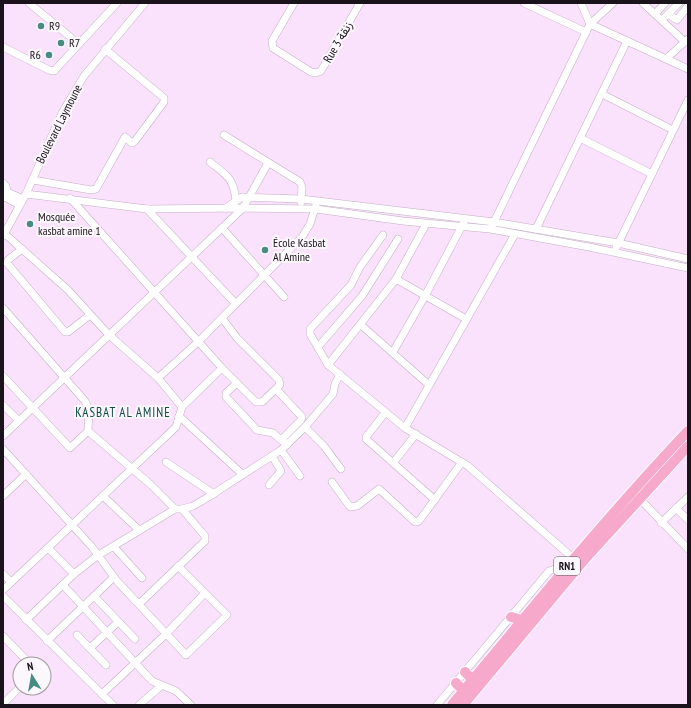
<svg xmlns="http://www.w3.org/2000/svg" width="691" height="708" font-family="'PT Sans Narrow','Noto Sans Arabic',sans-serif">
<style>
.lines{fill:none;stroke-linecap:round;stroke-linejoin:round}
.minor-casing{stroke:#c3adc5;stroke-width:8}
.highway-casing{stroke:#fff;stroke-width:12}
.minor{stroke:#fff;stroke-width:7}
.highway{stroke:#f7a9cb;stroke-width:10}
.poi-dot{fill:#478c83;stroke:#fcf7fc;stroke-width:1.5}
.labels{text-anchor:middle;stroke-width:4;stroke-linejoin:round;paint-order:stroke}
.shield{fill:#fcf7fc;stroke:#5e575f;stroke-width:1}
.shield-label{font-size:11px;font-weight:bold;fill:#1b131c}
.poi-label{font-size:12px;fill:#1b131c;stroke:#fcf7fc;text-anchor:start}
.street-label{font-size:12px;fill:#1b131c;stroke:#fcf7fc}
.neighbourhood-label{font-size:13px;letter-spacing:1px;fill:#114c46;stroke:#fcf7fc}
</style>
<rect width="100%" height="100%" fill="#fae2fc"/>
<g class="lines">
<!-- minor casing -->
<g class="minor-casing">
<g id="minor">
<path d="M 29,3 L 79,44"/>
<path d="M 294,3 L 272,41 L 273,48 L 311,72 L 316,73 L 321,71 L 360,3"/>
<path d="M 524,3 L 586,32"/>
<path d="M 581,3 L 590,24 L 688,69"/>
<path d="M 643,3 L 685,42"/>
<path d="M 655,14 L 665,3"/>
<path d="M 668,14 L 677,20 L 688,6"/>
<path d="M 665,17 L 679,3"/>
<path d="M 3,47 L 49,70 L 54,71 L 117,3"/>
<path d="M 666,59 L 688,39"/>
<path d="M 602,94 L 673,130"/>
<path d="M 224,135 L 300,182 L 302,187 L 301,202"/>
<path d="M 580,138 L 652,174"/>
<path d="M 210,162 C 227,176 233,177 236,200"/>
<path d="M 33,180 L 91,190 L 96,189 L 125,137 L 132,143 L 135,141 L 164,102 L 164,98 L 105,49"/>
<path d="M 3,183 L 6,186 L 7,192 L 3,198"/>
<path d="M 7,192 L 23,199"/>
<path d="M 26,194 L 147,209 L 243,208 L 316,209 L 403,221 L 490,229 L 589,247 L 688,268"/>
<path d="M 5,197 L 19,205"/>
<path d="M 70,198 L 222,368 L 256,402 L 262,402 L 280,385 L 279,380 L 237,338 L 222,318"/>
<path d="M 226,208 L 242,197 L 301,199 L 494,222 L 618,243 L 688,259"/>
<path d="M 147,209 L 236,304"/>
<path d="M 492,226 L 590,24 L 613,3"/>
<path d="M 222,228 L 284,297"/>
<path d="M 536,229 L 627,41"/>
<path d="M 5,234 L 68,290 L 109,335 L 158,378 L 182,407"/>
<path d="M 383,235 L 360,267 L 351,285 L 310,329 L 310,334 L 328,365 L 333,369 L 405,428 L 468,466 L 573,558"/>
<path d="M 3,236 L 26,194 L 62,113 L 84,76 L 145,3"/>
<path d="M 616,248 L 688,100"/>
<path d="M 22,249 L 8,260 L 7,263 L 65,332 L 68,332 L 90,315"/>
<path d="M 396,279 L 466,319"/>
<path d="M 3,308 L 85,401 L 89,410 L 88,431 L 150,484 L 175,509 L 97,556 L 74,574 L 26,620"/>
<path d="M 361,325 L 429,385"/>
<path d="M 318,347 L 362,296 L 398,239"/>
<path d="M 393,352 L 425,296 L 464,222"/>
<path d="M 328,365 L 396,279 L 426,224"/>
<path d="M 3,376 L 70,448 L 88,431"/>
<path d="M 158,378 L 199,341 L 302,237 L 310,224 L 316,205"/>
<path d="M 237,383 L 226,393 L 226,397 L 257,430 L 273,433 L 287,445"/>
<path d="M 276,389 L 302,417 L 301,420 L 281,440"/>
<path d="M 3,405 L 19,421"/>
<path d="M 385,413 L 366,437 L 366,439 L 435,500"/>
<path d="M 179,416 L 242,474"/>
<path d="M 305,427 L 324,446 L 341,469"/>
<path d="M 405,428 L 515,234"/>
<path d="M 3,436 L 243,208 L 268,163"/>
<path d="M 3,449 L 92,547 L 117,581 L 186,655 L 227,615 L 178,566"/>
<path d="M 281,450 L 300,476"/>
<path d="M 166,462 L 214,494"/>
<path d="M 393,463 L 416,434"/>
<path d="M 332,482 L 350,507 L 357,506 L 379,489 L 415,522 L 419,521 L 462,462"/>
<path d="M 269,485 L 281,471 L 272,456"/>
<path d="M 3,496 L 26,474"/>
<path d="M 103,496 L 139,530"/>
<path d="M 639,498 L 688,549"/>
<path d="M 676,508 L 688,520"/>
<path d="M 175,509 L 182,509 L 193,506 L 210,496 L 281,450 L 305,427 L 333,394 L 335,384 L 340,374"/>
<path d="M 661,523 L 688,497"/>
<path d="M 114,547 L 142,578"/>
<path d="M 48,548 L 74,574"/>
<path d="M 3,574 L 11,582"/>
<path d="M 63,585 L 152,681 L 176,691 L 191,705"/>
<path d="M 3,590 L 176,427 L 182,407 L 222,368"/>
<path d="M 3,596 L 113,705"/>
<path d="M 94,596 L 135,639"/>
<path d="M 139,604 L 205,541 L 205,536 L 182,509"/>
<path d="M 77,635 L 106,665"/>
<path d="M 3,636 L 30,664"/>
<path d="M 47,641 L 114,577"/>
<path d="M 90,648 L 118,622"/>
<path d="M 102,694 L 166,634 L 204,594"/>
<path d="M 3,704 L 20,687"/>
<path d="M 139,705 L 161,686"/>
<path d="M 437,705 L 549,571 L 555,569 L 564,570"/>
</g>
</g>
<!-- highway casing -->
<g class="highway-casing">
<g id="highway">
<path d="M 511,617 L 522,620"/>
<path d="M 465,672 L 473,680"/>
<path d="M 456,683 L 464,691"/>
<path d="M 452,705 C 529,612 605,519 688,431"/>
<path d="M 463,705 L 584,560 L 688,446"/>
</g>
</g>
<!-- minor -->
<use href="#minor" class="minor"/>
<!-- highway -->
<use href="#highway" class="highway"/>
</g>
<!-- markers -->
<g class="poi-dot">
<circle cx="41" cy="26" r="4"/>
<circle cx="61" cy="43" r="4"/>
<circle cx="49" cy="55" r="4"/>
<circle cx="30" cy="224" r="4"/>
<circle cx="265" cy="250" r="4"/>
</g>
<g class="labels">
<!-- shield labels -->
<rect class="shield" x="554" y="557" width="26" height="18" rx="3"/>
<g class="shield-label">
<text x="567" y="570">RN1</text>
</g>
<!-- poi labels -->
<g class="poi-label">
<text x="49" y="30">R9</text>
<text x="69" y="47">R7</text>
<text x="41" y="59" text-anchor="end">R6</text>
<text x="38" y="221">Mosquée<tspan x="38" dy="14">kasbat amine 1</tspan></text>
<text x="273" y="247">École Kasbat<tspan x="273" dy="14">Al Amine</tspan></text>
</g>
<!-- street labels -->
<g class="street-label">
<text transform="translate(338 42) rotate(-60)" y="4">Rue 3 زنقة</text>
<text transform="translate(59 124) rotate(-63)" y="4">Boulevard Laymoune</text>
</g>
<!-- neighbourhood labels -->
<g class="neighbourhood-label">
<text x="123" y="417">KASBAT AL AMINE</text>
</g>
</g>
<!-- border -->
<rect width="691" height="708" fill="none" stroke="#1b131c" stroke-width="8"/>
<!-- north arrow -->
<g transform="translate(32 676) rotate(349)"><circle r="19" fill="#fcf7fc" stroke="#a29ca2"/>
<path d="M0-3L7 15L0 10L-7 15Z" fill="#478c83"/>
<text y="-6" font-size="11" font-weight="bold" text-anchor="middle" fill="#1b131c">N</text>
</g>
</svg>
